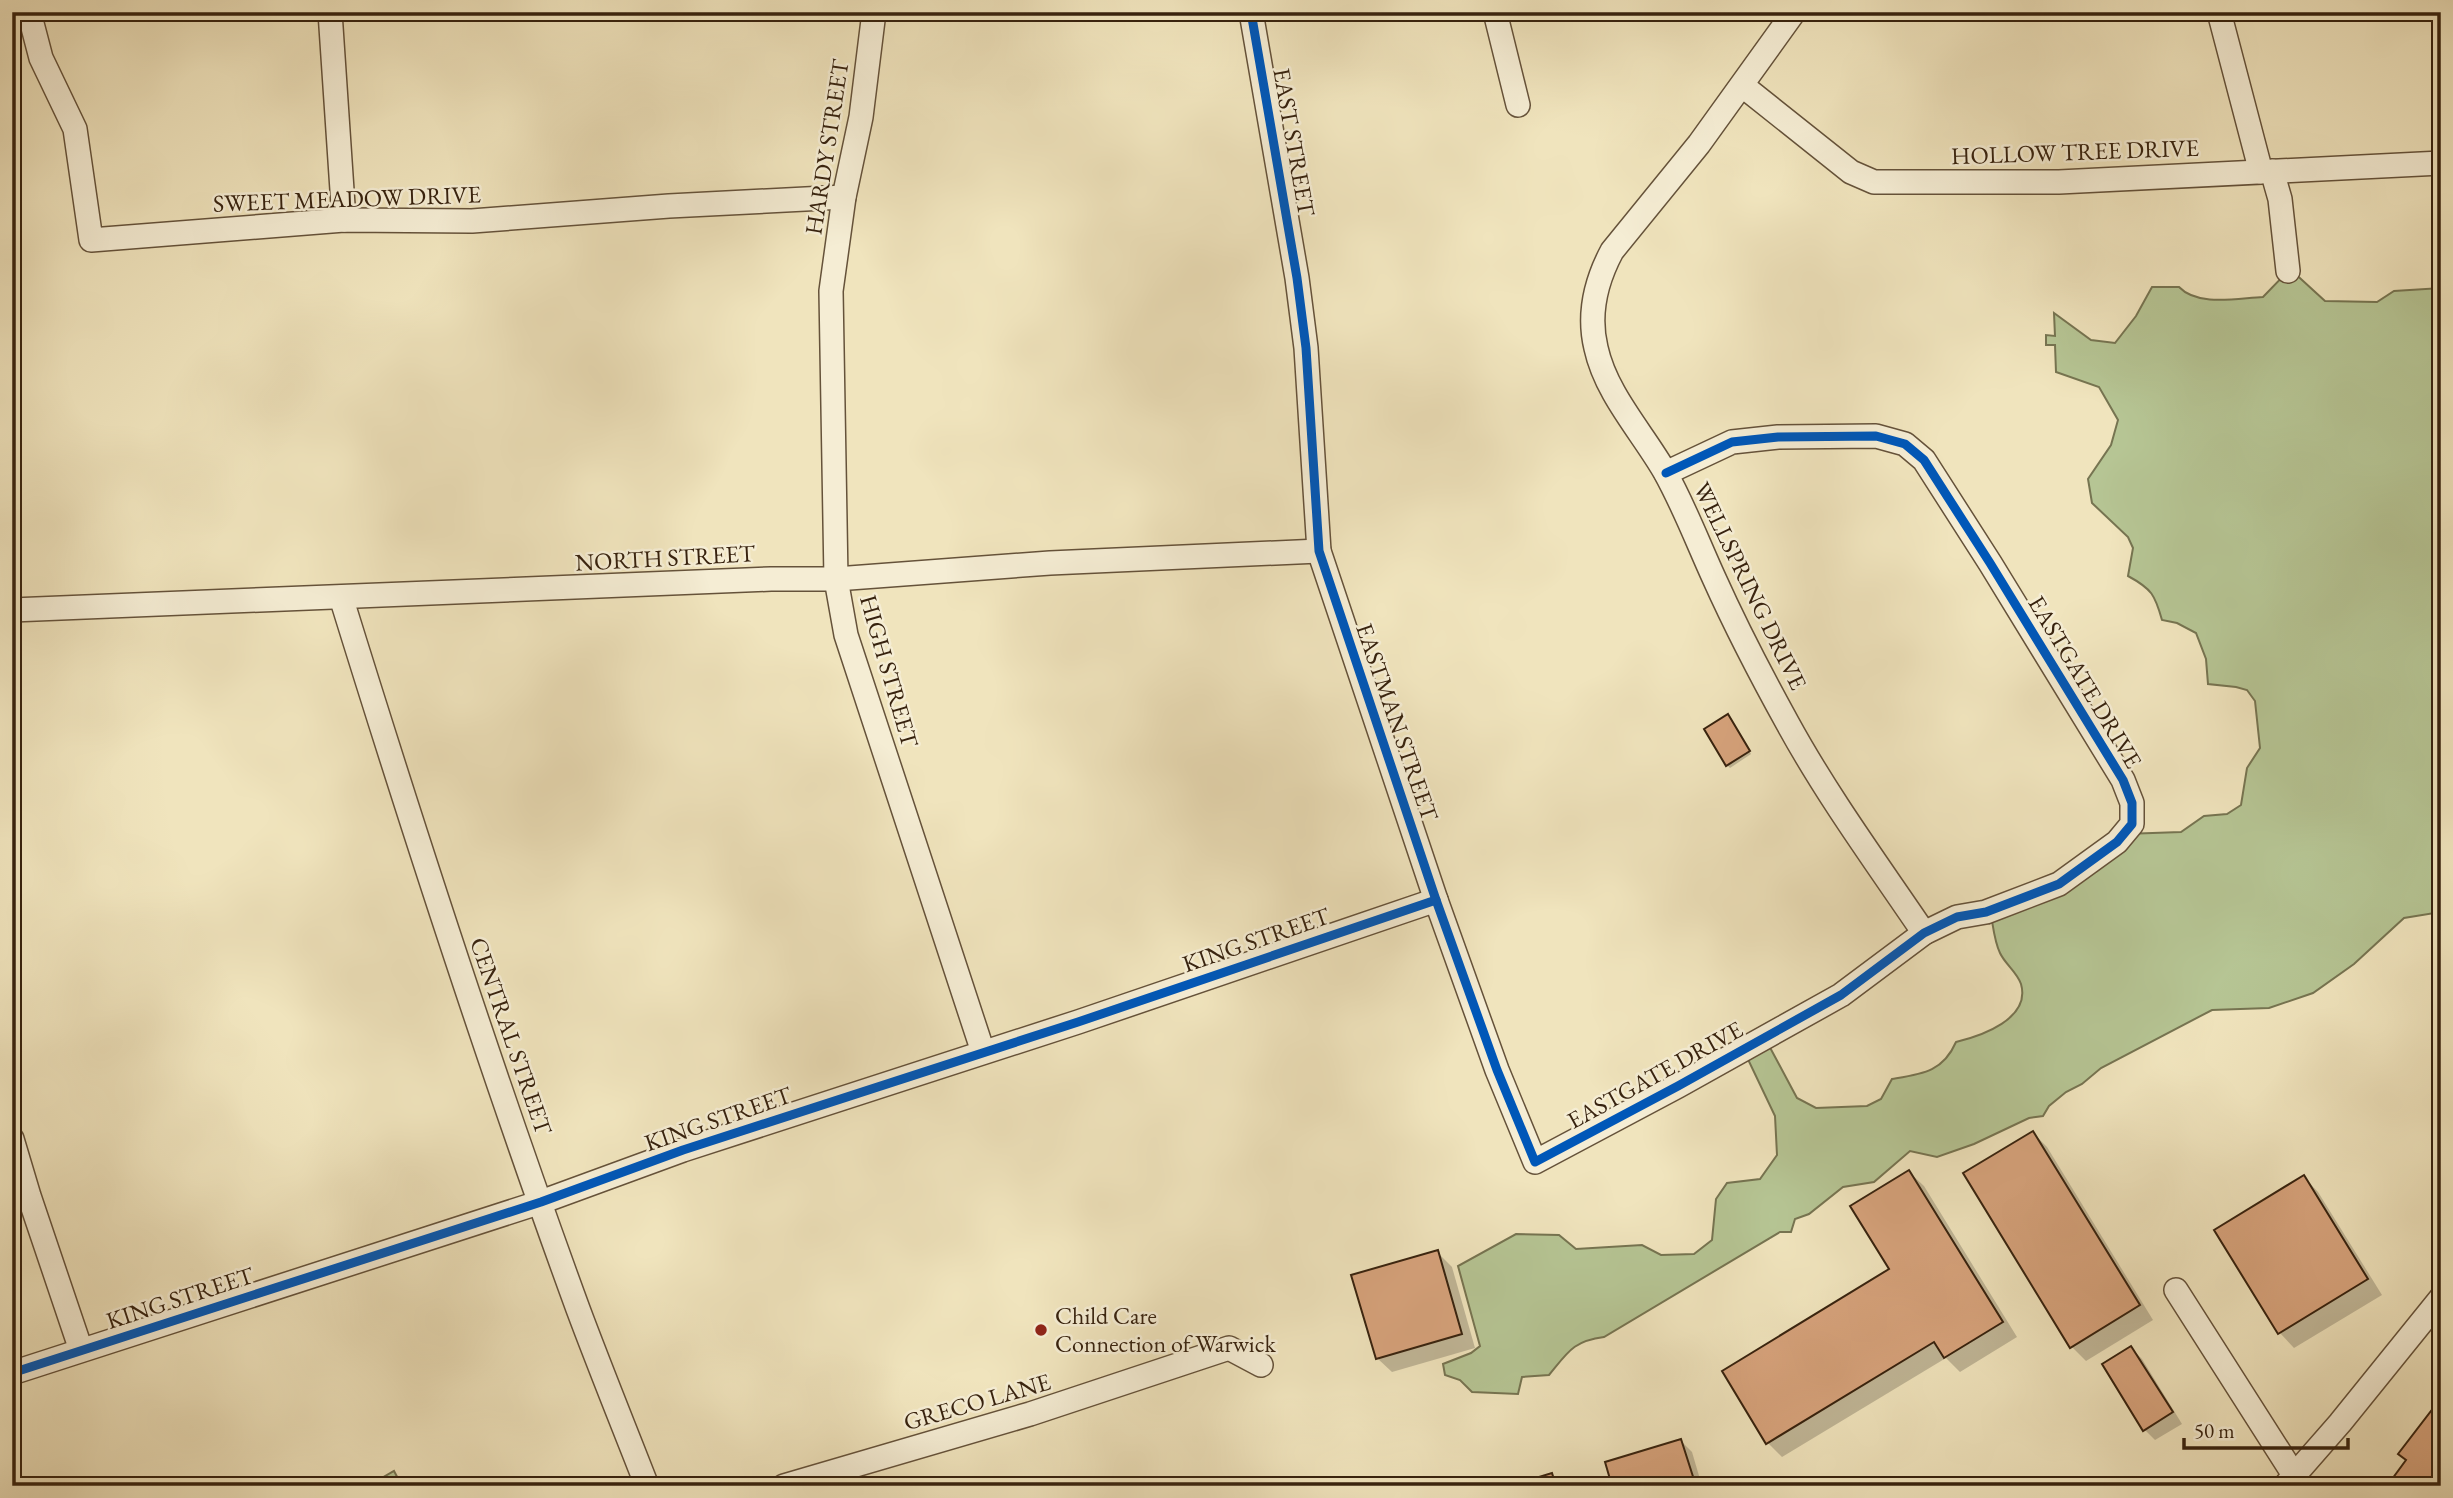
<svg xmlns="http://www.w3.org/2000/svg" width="2453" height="1498" font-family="'EB Garamond',serif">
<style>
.green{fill:#b6c594;stroke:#767451;stroke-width:2}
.shadow{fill:#0003}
.building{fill:#d7a37c;stroke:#37220e;stroke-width:2}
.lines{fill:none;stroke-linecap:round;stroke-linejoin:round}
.minor-casing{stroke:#65523a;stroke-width:26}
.minor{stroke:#f5edd4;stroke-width:23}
.cycleway-casing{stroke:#f5edd4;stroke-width:13}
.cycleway{stroke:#0057b8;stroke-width:9}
.poi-dot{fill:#8f2418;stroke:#f5edd4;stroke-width:2.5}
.labels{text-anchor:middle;stroke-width:5;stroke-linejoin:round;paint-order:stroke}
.street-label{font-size:24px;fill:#37220e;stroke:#f5edd4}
.poi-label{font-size:24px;fill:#37220e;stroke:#f5edd4;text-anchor:start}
</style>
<rect width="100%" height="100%" fill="#f0e4bd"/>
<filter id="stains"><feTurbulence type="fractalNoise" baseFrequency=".00286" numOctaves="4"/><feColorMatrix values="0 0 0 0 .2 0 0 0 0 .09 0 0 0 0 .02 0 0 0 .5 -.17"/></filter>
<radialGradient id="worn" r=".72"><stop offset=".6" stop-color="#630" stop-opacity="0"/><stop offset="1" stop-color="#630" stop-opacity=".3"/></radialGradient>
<!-- green -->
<g class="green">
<path d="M 2290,269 L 2325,301 L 2377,302 L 2394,291 L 2441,288 L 2441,912 L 2404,918 L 2354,964 L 2313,993 L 2269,1008 L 2212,1010 L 2101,1068 L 2082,1084 L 2066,1092 L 2049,1106 L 2043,1116 L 2029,1118 L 1974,1144 L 1937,1157 L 1910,1151 L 1874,1182 L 1843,1187 L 1809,1214 L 1795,1219 L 1791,1232 L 1780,1232 L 1604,1337 C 1573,1341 1568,1352 1549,1375 L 1522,1377 L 1518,1394 L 1472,1392 L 1460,1380 L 1445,1375 L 1443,1364 L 1471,1353 L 1480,1346 L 1458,1266 L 1516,1234 L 1559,1235 L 1576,1249 L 1642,1245 L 1661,1255 L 1694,1254 L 1712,1240 L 1716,1199 L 1727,1183 L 1760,1179 L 1777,1155 L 1775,1116 L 1744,1051 L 1766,1040 L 1797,1098 L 1816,1108 L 1867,1106 L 1881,1099 L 1892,1079 C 1922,1074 1943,1072 1956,1042 C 1981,1036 2031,1019 2021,984 C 2017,972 2005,964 2000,953 C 1994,941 1993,924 1990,910 L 2124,834 L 2181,832 L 2204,816 L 2227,814 L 2241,805 L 2247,768 L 2260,748 L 2255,701 L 2247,690 L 2236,687 L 2208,684 L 2206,659 L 2196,633 L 2177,623 L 2162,620 C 2155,595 2152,589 2128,576 L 2133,548 L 2128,537 L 2092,503 L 2088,479 L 2111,445 L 2118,420 L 2099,387 L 2056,372 L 2055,345 L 2046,345 L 2046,335 L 2055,336 L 2054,313 L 2091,340 L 2115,343 L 2136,316 L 2152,287 L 2179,287 C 2198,307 2238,298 2263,297 Z"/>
<path d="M 394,1471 L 402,1486 L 368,1486 Z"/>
</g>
<!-- shadow -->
<g class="shadow">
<path d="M 1728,716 L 1751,754 L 1730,768 L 1727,765 Z"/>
<path d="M 2033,1133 L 2047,1147 L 2153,1320 L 2086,1361 L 2072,1347 Z"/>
<path d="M 1909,1172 L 1924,1186 L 2017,1337 L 1960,1372 L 1946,1358 L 1782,1457 L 1768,1443 L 1724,1372 L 1892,1270 Z"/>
<path d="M 2304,1177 L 2318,1192 L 2382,1295 L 2294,1348 L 2280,1333 L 2217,1230 Z"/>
<path d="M 1437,1252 L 1452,1267 L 1475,1348 L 1392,1372 L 1377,1358 Z"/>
<path d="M 2131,1348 L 2142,1359 L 2182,1424 L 2155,1440 L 2144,1429 Z"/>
<path d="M 1681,1441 L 1692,1452 L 1702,1486 L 1614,1486 Z"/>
<path d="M 1552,1475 L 1562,1486 L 1515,1486 Z"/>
</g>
<!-- building -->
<g class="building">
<path d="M 1728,714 L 1750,751 L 1726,766 L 1704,729 Z"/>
<path d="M 2033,1131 L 2140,1305 L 2070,1348 L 1963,1173 Z"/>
<path d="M 1909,1170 L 2003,1322 L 1944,1358 L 1934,1342 L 1766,1444 L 1722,1371 L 1889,1269 L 1850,1206 Z"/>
<path d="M 2304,1175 L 2368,1279 L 2278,1334 L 2214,1230 Z"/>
<path d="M 1438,1250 L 1462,1334 L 1376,1359 L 1351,1275 Z"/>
<path d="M 2131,1346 L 2173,1412 L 2143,1431 L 2102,1364 Z"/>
<path d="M 2441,1398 L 2441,1486 L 2387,1486 L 2406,1460 L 2398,1454 Z"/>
<path d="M 1681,1439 L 1696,1486 L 1612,1486 L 1605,1462 Z"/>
<path d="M 1552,1473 L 1556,1486 L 1509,1486 Z"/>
</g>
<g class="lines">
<!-- minor casing -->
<g class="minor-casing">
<g id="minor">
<path d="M 29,12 L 41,58 L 75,129 L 91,240 L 344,220 L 472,221 L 669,206 L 844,197"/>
<path d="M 330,12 L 344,220"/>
<path d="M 874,12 L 861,117 L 844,197 L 831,291 L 836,579 L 846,635 L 983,1052"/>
<path d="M 1251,12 L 1297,278 L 1306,348 L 1319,551 L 1436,900 L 1497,1070 L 1535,1162 L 1678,1086 L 1841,995 L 1924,933 L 1957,917 L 1986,912 L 2059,884 L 2117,842 L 2132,824 L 2132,803 L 2123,780 L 1990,563 L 1924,460 L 1905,444 L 1876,436 L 1778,437 L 1732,442 L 1666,473"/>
<path d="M 1495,12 L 1518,105"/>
<path d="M 1794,12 L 1699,144 L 1612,251 C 1596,281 1588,315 1596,348 C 1606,394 1642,432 1665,472 C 1684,506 1698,543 1714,578 C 1736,627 1762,677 1788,724 C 1828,797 1878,865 1924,933"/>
<path d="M 2219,12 L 2261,172"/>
<path d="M 1743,86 L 1851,172 L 1874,182 L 2059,182 L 2441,163"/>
<path d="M 2272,171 L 2280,199 L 2288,271"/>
<path d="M 341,597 C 415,836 492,1074 578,1309 C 600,1368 624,1427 647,1486"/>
<path d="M 12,610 L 771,579 L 836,579 L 1050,563 L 1319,551"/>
<path d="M 12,1139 L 29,1196 L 81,1350"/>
<path d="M 2176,1290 L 2294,1475"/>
<path d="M 12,1373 L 541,1202 L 683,1150 L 1078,1022 L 1436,900"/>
<path d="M 784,1486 L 1030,1414 L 1229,1348 L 1261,1365"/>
<path d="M 2285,1486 L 2340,1423 L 2441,1298"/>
</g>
</g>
<!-- minor -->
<use href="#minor" class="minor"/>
<!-- cycleway casing -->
<g class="cycleway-casing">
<g id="cycleway">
<path d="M 1251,12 L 1297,278 L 1306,348 L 1319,551 L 1436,900 L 1497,1070 L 1535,1162 L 1678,1086 L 1841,995 L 1924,933 L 1957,917 L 1986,912 L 2059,884 L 2117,842 L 2132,824 L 2132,803 L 2123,780 L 1990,563 L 1924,460 L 1905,444 L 1876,436 L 1778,437 L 1732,442 L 1666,473"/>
<path d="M 12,1373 L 541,1202 L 683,1150 L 1078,1022 L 1436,900"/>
</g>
</g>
<!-- cycleway -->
<use href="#cycleway" class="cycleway"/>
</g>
<!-- markers -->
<circle class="poi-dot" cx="1041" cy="1330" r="7"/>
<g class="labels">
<!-- street labels -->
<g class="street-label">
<text transform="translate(1294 142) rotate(80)" y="8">EAST STREET</text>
<text transform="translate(827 147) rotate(-81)" y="8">HARDY STREET</text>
<text transform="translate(2075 152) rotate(-2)" y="8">HOLLOW TREE DRIVE</text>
<text transform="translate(347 199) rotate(-2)" y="8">SWEET MEADOW DRIVE</text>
<text transform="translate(665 558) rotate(-3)" y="8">NORTH STREET</text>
<text transform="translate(1750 586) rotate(64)" y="8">WELLSPRING DRIVE</text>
<text transform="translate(889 671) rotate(74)" y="8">HIGH STREET</text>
<text transform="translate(2085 682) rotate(59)" y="8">EASTGATE DRIVE</text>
<text transform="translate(1397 722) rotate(71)" y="8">EASTMAN STREET</text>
<text transform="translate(1256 940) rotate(-19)" y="8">KING STREET</text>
<text transform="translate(511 1036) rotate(71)" y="8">CENTRAL STREET</text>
<text transform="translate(1655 1075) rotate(-29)" y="8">EASTGATE DRIVE</text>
<text transform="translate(718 1119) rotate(-19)" y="8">KING STREET</text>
<text transform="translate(180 1298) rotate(-18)" y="8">KING STREET</text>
<text transform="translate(977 1402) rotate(-16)" y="8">GRECO LANE</text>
</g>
<!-- poi labels -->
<g class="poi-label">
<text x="1055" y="1324">Child Care<tspan x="1055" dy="28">Connection of Warwick</tspan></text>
</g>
</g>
<!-- margin -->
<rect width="2453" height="1498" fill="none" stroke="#f0e4bd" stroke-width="42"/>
<rect x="14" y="14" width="2425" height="1470" fill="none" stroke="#37220e" stroke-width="3.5"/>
<rect x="21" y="21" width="2411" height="1456" fill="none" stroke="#37220e" stroke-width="2"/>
<!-- scale -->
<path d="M2184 1438v10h164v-10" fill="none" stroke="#37220e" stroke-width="3.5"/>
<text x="2194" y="1438" font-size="21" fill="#37220e" stroke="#f5edd4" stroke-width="5" paint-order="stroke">50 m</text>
<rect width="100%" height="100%" filter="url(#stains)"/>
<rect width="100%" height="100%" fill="url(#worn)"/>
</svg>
